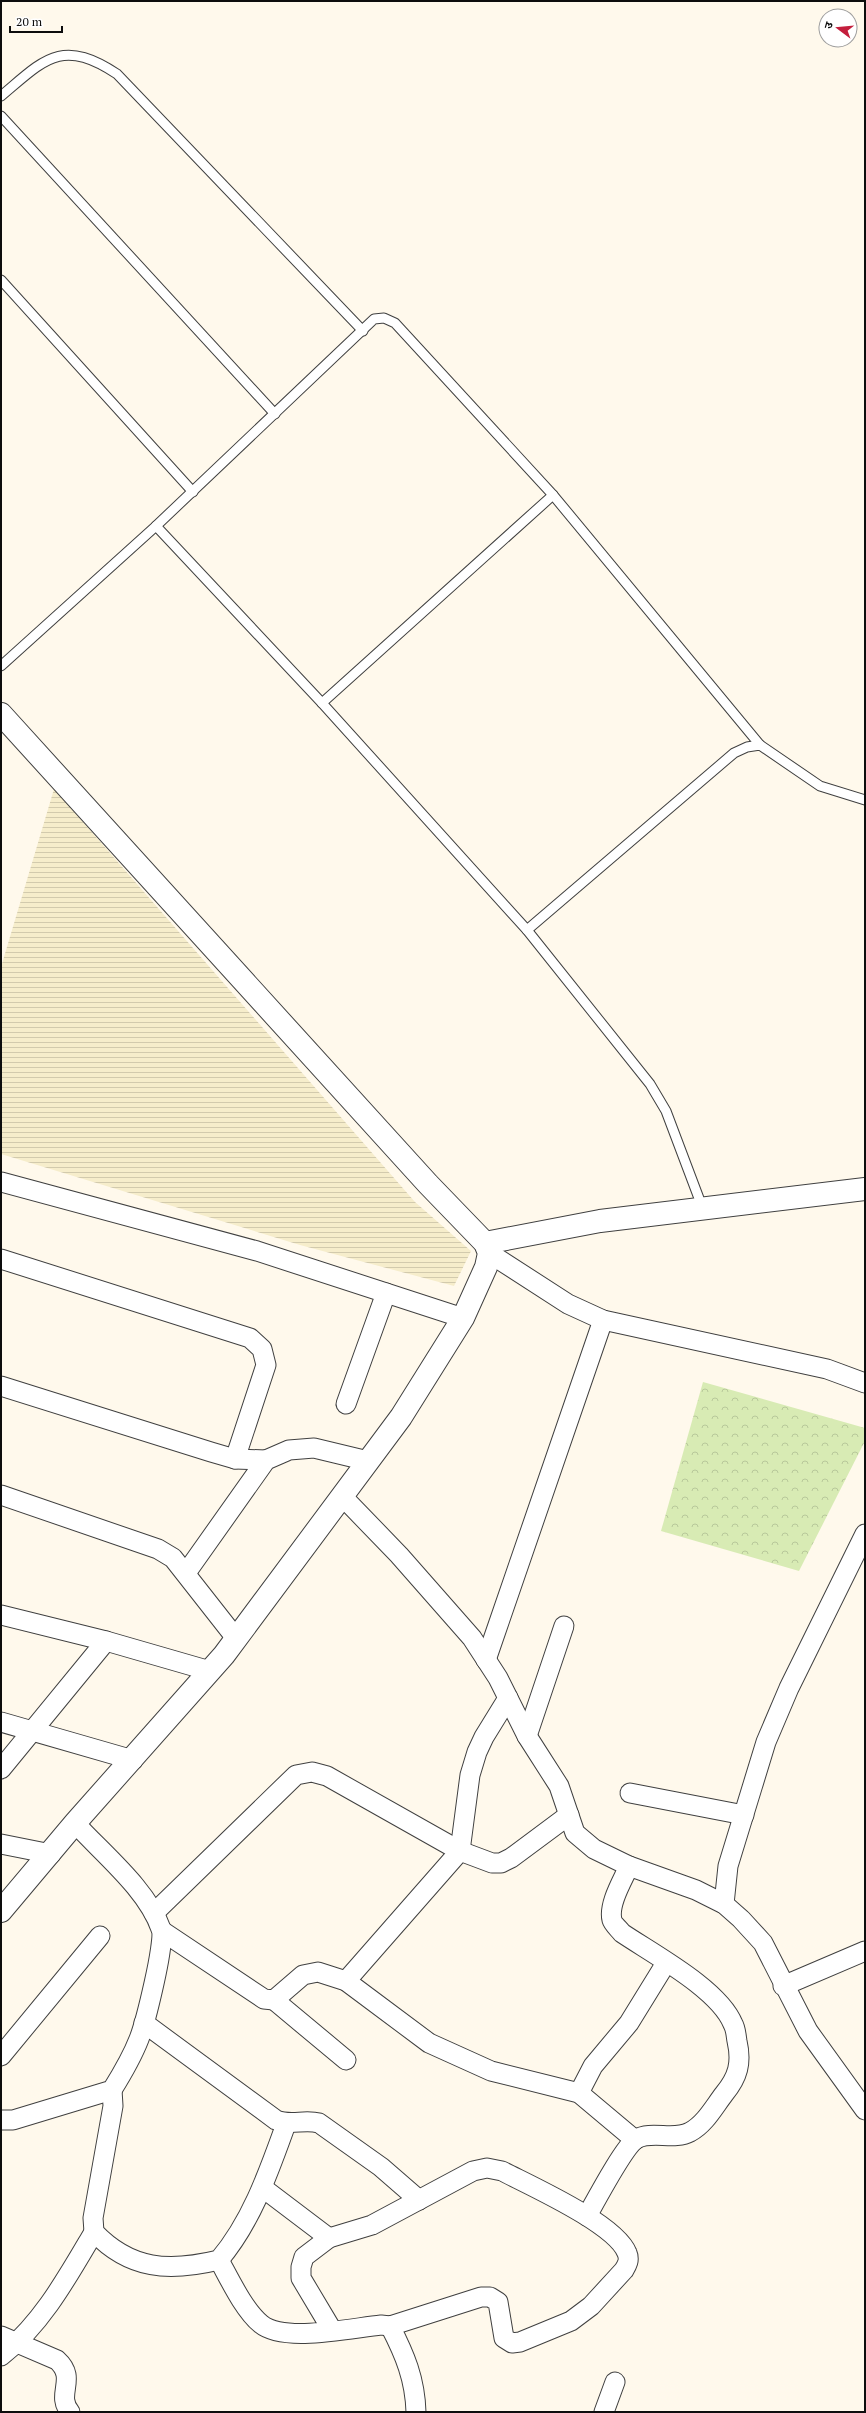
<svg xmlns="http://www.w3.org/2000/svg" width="866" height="2413" font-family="'PT Serif','Noto Sans Devanagari',serif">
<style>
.farmland{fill:url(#farmland-rules)}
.park{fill:url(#park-crowns)}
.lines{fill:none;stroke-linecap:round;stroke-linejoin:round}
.service-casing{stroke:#404040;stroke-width:11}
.minor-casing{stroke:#404040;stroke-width:21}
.tertiary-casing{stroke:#404040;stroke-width:24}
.service{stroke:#fff;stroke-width:9}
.minor{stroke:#fff;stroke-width:19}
.tertiary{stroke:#fff;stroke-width:22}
</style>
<defs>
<pattern id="farmland-rules" width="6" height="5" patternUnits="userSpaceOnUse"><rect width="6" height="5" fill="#f6edcb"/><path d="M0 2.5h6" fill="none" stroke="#d2caad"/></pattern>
<pattern id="park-crowns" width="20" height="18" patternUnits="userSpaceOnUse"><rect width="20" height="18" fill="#d8ebb4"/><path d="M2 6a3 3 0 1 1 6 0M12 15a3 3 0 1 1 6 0" fill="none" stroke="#b8c89a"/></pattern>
</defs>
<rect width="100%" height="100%" fill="#fff9ec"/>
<!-- farmland -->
<path class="farmland" d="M 54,789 L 415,1202 L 471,1251 L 454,1286 L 300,1245 L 1,1154 L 1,967 Z"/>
<!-- park -->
<path class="park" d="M 703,1382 L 865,1428 L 865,1441 L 799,1571 L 661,1531 Z"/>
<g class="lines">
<!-- service casing -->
<g class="service-casing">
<g id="service">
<path d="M 1,96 C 44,60 61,37 117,74 L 363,331"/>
<path d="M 1,116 L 275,414"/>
<path d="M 1,280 L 193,492"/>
<path d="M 156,526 L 374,319 L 384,318 L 395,323 L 553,495 L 760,745"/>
<path d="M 1,666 L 156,526 L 322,703 L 527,930 L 650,1084 L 666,1111 L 703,1209"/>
<path d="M 322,703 L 553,495"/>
<path d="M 527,930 L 734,753 L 747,747 L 760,745 L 820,786 L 865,800"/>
</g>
</g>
<!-- minor casing -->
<g class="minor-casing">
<g id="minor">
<path d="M 1,1182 L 257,1251 L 463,1318"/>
<path d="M 489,1253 L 568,1304 L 603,1320 L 827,1369 L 865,1383"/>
<path d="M 1,1259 L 250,1338 L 262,1349 L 266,1365 L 235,1459"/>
<path d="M 1,1386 L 211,1452 L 235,1459 L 266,1460"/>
<path d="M 346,1404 L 386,1293"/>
<path d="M 1,1495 L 158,1549 L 173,1558 L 235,1637"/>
<path d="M 342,1496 L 399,1555 L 472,1638 L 498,1678 L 527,1736 L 559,1786 L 575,1833 L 594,1849 L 629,1866 L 696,1890 L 724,1904 L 741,1919 L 763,1943 L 808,2031 L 865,2110"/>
<path d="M 186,1573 L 266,1460 L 289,1450 L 314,1448 L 368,1461"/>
<path d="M 1,1615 L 106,1641 L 210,1671"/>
<path d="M 486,1660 L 603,1320"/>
<path d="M 1,1722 L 133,1760"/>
<path d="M 527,1736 L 564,1626"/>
<path d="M 1,1769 L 106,1641"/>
<path d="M 630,1793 L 744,1815"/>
<path d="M 1,1844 L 51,1854"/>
<path d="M 724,1904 L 728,1866 L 766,1742 L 789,1688 L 865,1534"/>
<path d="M 154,1913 L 296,1775 L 312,1772 L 327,1776 L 460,1851 L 492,1863 L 501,1863 L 511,1858 L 569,1815"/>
<path d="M 162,1931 L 264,1999 L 274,2000 L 303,1975 L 318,1972 L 346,1981 L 429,2043 L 491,2071 L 579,2093 L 635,2140"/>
<path d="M 346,1981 L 460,1851 L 470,1775 L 477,1752 L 484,1737 L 508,1698"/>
<path d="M 783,1986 L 865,1951"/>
<path d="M 274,2000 L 346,2060"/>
<path d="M 144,2023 L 276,2120 C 291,2126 304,2119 319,2123 L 381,2167 L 419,2200"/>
<path d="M 1,2056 L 100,1936"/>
<path d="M 112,2090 L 113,2106 L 93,2218 L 94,2232 C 130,2270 169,2272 219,2260 C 252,2221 269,2171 286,2124"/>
<path d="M 579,2093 L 593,2066 L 629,2023 L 666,1963"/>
<path d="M 1,2120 L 13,2120 L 112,2090 C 122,2074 132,2057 139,2039 C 145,2024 166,1941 161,1929 C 147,1889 103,1854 75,1823"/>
<path d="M 263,2188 L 329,2238"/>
<path d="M 587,2216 C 596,2200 624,2147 636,2139 C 652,2130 674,2141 690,2132 C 705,2124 714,2107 724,2094 C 738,2077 742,2063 737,2041 C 736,2036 736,2029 733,2024 C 719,1989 653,1954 622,1933 C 619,1929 613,1924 612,1920 C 608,1904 623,1880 629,1866"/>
<path d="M 219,2260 C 230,2280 244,2310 261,2324 C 284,2343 351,2328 381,2325 L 390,2326 L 481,2297 L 490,2297 L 498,2302 L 504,2338 L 512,2343 L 520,2342 L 571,2321 L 591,2306 L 624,2270 C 627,2265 630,2260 627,2253 C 616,2224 531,2186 502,2171 L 487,2168 L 473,2171 L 372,2225 L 329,2238 L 304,2257 L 301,2267 L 301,2278 L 332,2330"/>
<path d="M 390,2326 C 405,2355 415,2379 416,2412"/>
<path d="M 1,2336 L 57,2360 C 78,2379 55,2394 70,2412"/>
<path d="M 1,2356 C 42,2324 68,2276 94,2232"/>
<path d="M 604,2412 L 615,2382"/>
</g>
</g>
<!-- tertiary casing -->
<g class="tertiary-casing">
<g id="tertiary">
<path d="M 1,714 L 428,1184 L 485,1243 L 489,1253 L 486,1267 L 463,1318 L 401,1417 L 224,1655 L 75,1823 L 1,1911"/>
<path d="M 485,1243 L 600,1221 L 865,1189"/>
</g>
</g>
<!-- service -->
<use href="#service" class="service"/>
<!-- minor -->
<use href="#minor" class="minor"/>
<!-- tertiary -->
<use href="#tertiary" class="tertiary"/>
</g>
<!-- border -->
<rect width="866" height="2413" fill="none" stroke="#0d0d0d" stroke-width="4"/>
<!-- north arrow -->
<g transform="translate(838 28) rotate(286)"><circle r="19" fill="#ffffff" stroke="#9e9e9e"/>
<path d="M0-3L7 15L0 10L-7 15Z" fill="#c41e3c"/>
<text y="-6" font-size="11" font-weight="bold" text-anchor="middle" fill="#0d0d0d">उ</text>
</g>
<!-- scale -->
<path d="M10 26v6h52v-6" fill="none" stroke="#0d0d0d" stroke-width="2"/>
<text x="16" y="26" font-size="12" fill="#0d0d0d" stroke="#ffffff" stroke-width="3" paint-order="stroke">20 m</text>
</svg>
